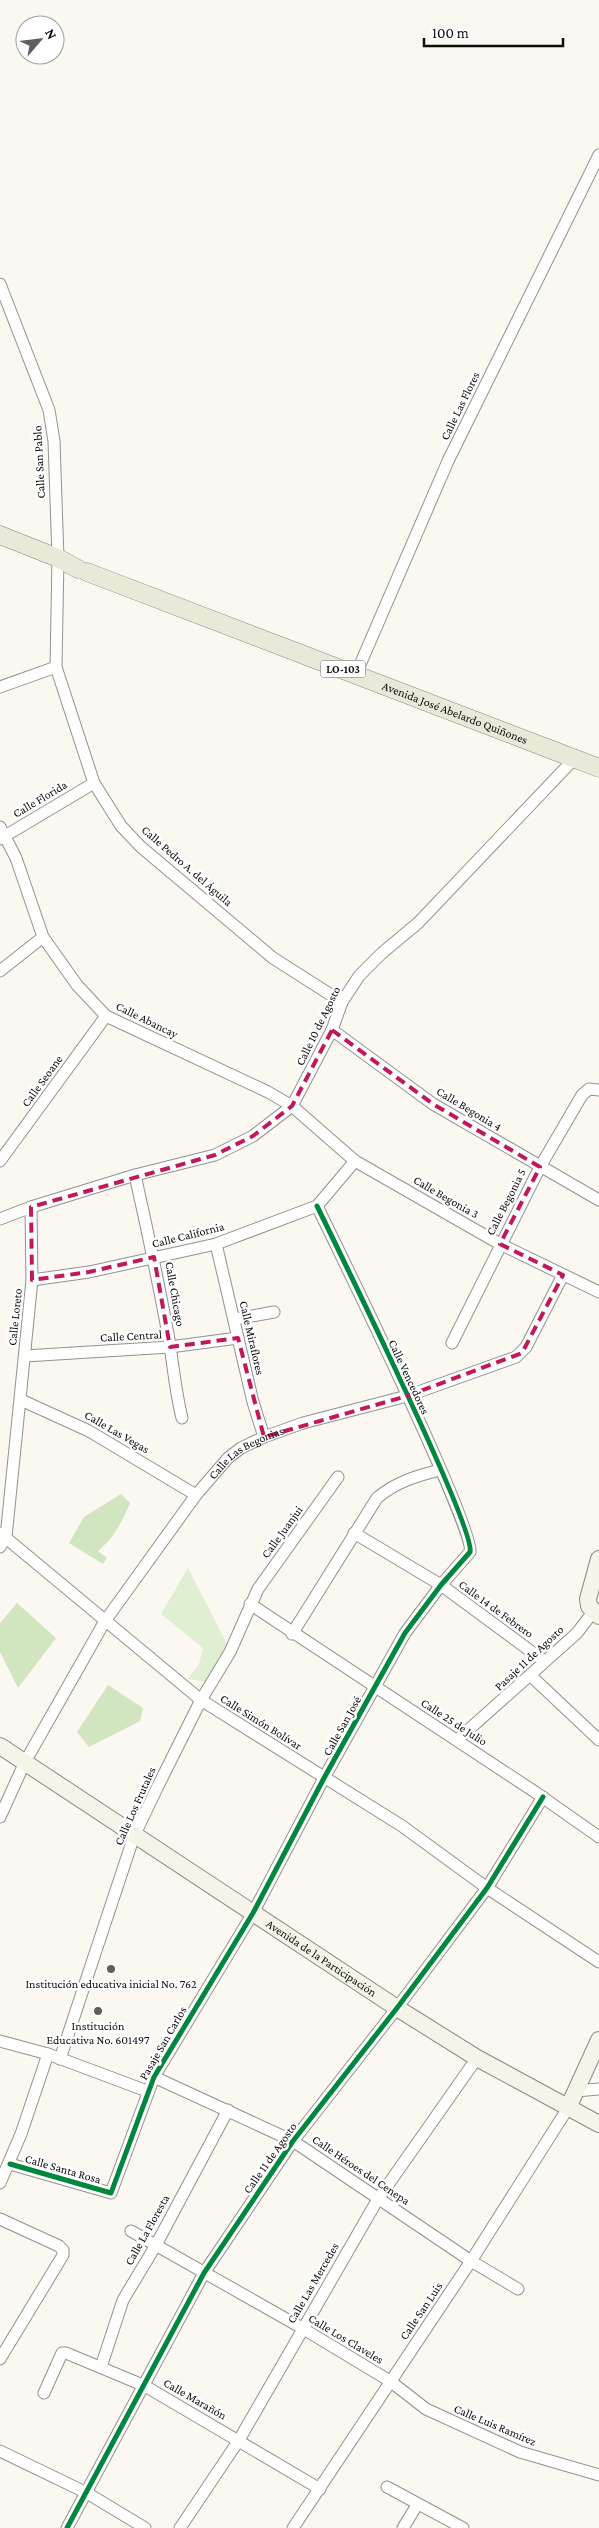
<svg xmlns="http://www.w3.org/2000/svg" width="599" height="2528" font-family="'Crimson Pro',serif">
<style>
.green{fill:#e0eed1}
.forest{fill:#d0e5c0}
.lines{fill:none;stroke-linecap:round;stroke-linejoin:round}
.street-casing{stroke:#93928f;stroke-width:13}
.secondary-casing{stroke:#8a8985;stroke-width:18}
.primary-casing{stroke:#80807c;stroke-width:19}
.street{stroke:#fefefd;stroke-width:11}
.secondary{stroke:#f4f4e8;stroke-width:16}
.primary{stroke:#eae8d9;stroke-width:18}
.cycleway-casing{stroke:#fff;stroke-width:8}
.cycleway{stroke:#00873e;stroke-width:5}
.marked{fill:none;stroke:#c2185b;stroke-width:4;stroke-dasharray:10 6;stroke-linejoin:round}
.poi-dot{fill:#5f5f5c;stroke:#fff;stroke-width:2}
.labels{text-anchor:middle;stroke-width:5;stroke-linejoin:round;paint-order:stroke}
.shield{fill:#fff;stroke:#555;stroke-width:1}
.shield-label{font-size:11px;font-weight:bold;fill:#0c0c0c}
.street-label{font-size:12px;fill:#0c0c0c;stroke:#fff}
.poi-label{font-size:12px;fill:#0c0c0c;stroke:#fff}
</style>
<rect width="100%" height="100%" fill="#faf8f0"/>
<!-- green -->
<path class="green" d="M 188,1568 L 229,1648 L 206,1682 L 188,1679 L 199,1664 L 203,1648 L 161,1614 Z"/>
<!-- forest -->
<g class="forest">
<path d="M 121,1494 L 130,1503 C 122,1522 114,1538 98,1551 L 107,1558 L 103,1564 L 69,1543 L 84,1517 Z"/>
<path d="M 17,1603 L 56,1638 L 18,1688 L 0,1652 L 0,1623 Z"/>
<path d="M 108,1685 L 143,1708 L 140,1721 L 89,1747 L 77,1732 Z"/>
</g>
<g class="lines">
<!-- street casing -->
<g class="street-casing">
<g id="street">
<path d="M 0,284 L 49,410 L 54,441 L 58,558 L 56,667 L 94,783 L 121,826 L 141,847 L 273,958 L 342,1002"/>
<path d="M 356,674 L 448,461 L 599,155"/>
<path d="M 0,687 L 56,667"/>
<path d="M 0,827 L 16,858 L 43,937 L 77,985 L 106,1016 L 268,1092 L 292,1106 L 355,1161 L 500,1244 L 599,1292"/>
<path d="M 0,839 L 94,783"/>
<path d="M 0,971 L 43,937"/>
<path d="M 332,1030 L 433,1104 L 599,1200"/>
<path d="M 0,1161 L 106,1016"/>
<path d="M 135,1175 C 147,1228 158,1281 168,1334 C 173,1362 175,1390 182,1418"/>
<path d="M 0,1219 L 31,1207 L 135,1175 L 215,1155 L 253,1136 L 292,1106 L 332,1030 L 342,1002 L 359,976 L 382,953 L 418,923 L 575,758"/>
<path d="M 216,1244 L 253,1402 L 264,1437"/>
<path d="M 32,1280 L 89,1272 L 216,1244 L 317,1206 L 355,1161"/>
<path d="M 235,1319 L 274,1312"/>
<path d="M 452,1343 L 540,1167 L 582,1095 L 589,1089 L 599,1090"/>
<path d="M 25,1356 L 170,1347 L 238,1338"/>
<path d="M 21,1400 L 89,1431 L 196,1495"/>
<path d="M 0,1533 L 201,1700 L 402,1826 L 487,1888 L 599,1962"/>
<path d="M 354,1533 L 441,1585 L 544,1661"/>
<path d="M 0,1547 L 6,1537 L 32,1280 L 31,1207"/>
<path d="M 250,1604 L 535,1792 L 599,1837"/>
<path d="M 292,1634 L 377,1498 C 396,1482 416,1476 440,1470"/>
<path d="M 530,1675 L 599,1740"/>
<path d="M 457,1740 L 577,1633 L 593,1612"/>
<path id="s1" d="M 0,1817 L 25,1762 L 105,1621 L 196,1495 L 228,1458 L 241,1448 L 264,1437 L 303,1423 L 407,1396 L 516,1357 L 526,1347 L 563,1275"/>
<path d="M 0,2041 L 48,2054 L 147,2091"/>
<path d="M 60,2059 L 134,1836 L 157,1788 L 201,1700 L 230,1652 L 258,1589 L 338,1477"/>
<path d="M 154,2077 L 293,2141 L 471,2261 L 518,2289"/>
<path d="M 576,2091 L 599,2089"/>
<path d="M 10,2164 L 111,2193 L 154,2077 L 253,1913 L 324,1778 L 405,1633 L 441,1585 L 470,1552 C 476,1530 337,1247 317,1206"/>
<path d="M 0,2183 L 21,2134 L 48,2054"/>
<path d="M 0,2219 L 59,2246 L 63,2250 L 63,2255 L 0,2359"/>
<path d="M 131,2231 L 302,2328 L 390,2381 L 426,2409 L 520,2452 L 599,2475"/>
<path d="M 101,2367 L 123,2300 L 156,2245 L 228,2110"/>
<path d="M 44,2393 L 62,2353 L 66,2353 L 145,2386 L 320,2489"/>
<path d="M 0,2451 L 87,2493 L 145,2528"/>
<path d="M 387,2487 L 463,2528"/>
<path d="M 67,2528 L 204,2273 L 293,2141 L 397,2008 L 487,1888 L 543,1797"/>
<path d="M 180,2528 L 239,2440 L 378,2199 L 477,2058"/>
<path d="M 293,2528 L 471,2261 L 568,2108"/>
<path d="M 403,2528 L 417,2505"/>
</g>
</g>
<!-- secondary casing -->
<g class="secondary-casing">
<g id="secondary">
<path d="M 599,1559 L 588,1599 L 589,1606 L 599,1616"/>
<path id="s2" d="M 0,1746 L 397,2008 L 477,2058 L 599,2124"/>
<path d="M 568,2108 L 599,2040"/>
</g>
</g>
<!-- primary casing -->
<g class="primary-casing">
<g id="primary">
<path d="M 0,535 L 58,558 L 78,569"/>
<path id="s3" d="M 87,572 L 599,768"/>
</g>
</g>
<!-- street -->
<use href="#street" class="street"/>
<!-- secondary -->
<use href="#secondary" class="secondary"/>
<!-- primary -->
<use href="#primary" class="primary"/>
<!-- cycleway casing -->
<g class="cycleway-casing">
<g id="cycleway">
<path d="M 10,2164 L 111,2193 L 154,2077 L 253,1913 L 324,1778 L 405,1633 L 441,1585 L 470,1552 C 476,1530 337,1247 317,1206"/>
<path d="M 67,2528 L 204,2273 L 293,2141 L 397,2008 L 487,1888 L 543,1797"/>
</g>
</g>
<!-- cycleway -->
<use href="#cycleway" class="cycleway"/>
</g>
<!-- marked area -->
<path class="marked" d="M 332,1030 L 433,1104 L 540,1167 L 500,1244 L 563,1275 L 522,1353 L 407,1396 L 264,1437 L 238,1338 L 170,1347 L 154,1257 L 89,1272 L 32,1280 L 31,1207 L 215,1155 L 253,1136 L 292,1106 Z"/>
<!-- markers -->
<g class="poi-dot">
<circle cx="111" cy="1969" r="5"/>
<circle cx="98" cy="2011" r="5"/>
</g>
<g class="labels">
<!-- shield labels -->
<rect class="shield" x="320.5" y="660.5" width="45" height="17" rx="4"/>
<g class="shield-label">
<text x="343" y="673">LO-103</text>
</g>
<!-- street labels -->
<g class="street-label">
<text transform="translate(460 406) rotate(-64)" y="4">Calle Las Flores</text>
<text transform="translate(39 462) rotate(-93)" y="4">Calle San Pablo</text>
<text dy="4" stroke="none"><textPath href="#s3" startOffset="394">Avenida José Abelardo Quiñones</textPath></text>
<text transform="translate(40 799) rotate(-31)" y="4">Calle Florida</text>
<text transform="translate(187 866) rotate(41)" y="4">Calle Pedro A. del Águila</text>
<text transform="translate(147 1020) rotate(26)" y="4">Calle Abancay</text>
<text transform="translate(318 1026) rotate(-64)" y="4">Calle 10 de Agosto</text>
<text transform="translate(42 1081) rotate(-54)" y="4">Calle Seoane</text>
<text transform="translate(469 1109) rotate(31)" y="4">Calle Begonia 4</text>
<text transform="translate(446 1197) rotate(30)" y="4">Calle Begonia 3</text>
<text transform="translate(506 1202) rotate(-63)" y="4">Calle Begonia 5</text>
<text transform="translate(188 1235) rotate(-14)" y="4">Calle California</text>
<text transform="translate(175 1294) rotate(80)" y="4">Calle Chicago</text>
<text transform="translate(15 1317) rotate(-84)" y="4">Calle Loreto</text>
<text transform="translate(131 1336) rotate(-3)" y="4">Calle Central</text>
<text transform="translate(252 1338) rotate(77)" y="4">Calle Miraflores</text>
<text transform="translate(409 1377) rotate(65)" y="4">Calle Vencedores</text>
<text transform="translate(117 1432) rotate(30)" y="4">Calle Las Vegas</text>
<text dy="4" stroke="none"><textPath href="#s1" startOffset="445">Calle Las Begonias</textPath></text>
<text transform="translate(282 1532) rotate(-54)" y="4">Calle Juanjui</text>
<text transform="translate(496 1609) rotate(36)" y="4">Calle 14 de Febrero</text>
<text transform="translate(529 1658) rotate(-43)" y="4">Pasaje 11 de Agosto</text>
<text transform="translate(261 1722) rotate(32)" y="4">Calle Simón Bolívar</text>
<text transform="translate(454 1722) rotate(33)" y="4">Calle 25 de Julio</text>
<text transform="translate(342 1726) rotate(-61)" y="4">Calle San José</text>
<text transform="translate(135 1806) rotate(-66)" y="4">Calle Los Frutales</text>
<text dy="4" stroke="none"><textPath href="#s2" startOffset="385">Avenida de la Participación</textPath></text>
<text transform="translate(163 2043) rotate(-60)" y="4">Pasaje San Carlos</text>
<text transform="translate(270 2158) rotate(-55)" y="4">Calle 11 de Agosto</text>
<text transform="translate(63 2169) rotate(16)" y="4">Calle Santa Rosa</text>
<text transform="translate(361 2170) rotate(34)" y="4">Calle Héroes del Cenepa</text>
<text transform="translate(147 2230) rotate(-61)" y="4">Calle La Floresta</text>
<text transform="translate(313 2283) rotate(-60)" y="4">Calle Las Mercedes</text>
<text transform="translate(421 2311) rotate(-56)" y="4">Calle San Luis</text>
<text transform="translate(346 2339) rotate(31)" y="4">Calle Los Claveles</text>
<text transform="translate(195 2399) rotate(30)" y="4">Calle Marañón</text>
<text transform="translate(495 2425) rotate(23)" y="4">Calle Luis Ramírez</text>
</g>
<!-- poi labels -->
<g class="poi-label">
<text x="111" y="1988">Institución educativa inicial No. 762</text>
<text x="98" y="2030">Institución<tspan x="98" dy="14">Educativa No. 601497</tspan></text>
</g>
</g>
<!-- north arrow -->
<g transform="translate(40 40) rotate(62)"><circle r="24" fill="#ffffff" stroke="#9e9e9e"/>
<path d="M0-4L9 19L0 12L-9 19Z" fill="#5f5f5c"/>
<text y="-8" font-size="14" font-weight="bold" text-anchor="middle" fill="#0c0c0c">N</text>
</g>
<!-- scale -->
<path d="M424 38v8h139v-8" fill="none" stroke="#0c0c0c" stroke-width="2.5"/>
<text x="432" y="38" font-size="15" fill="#0c0c0c" stroke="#ffffff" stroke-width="4" paint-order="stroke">100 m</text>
</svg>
